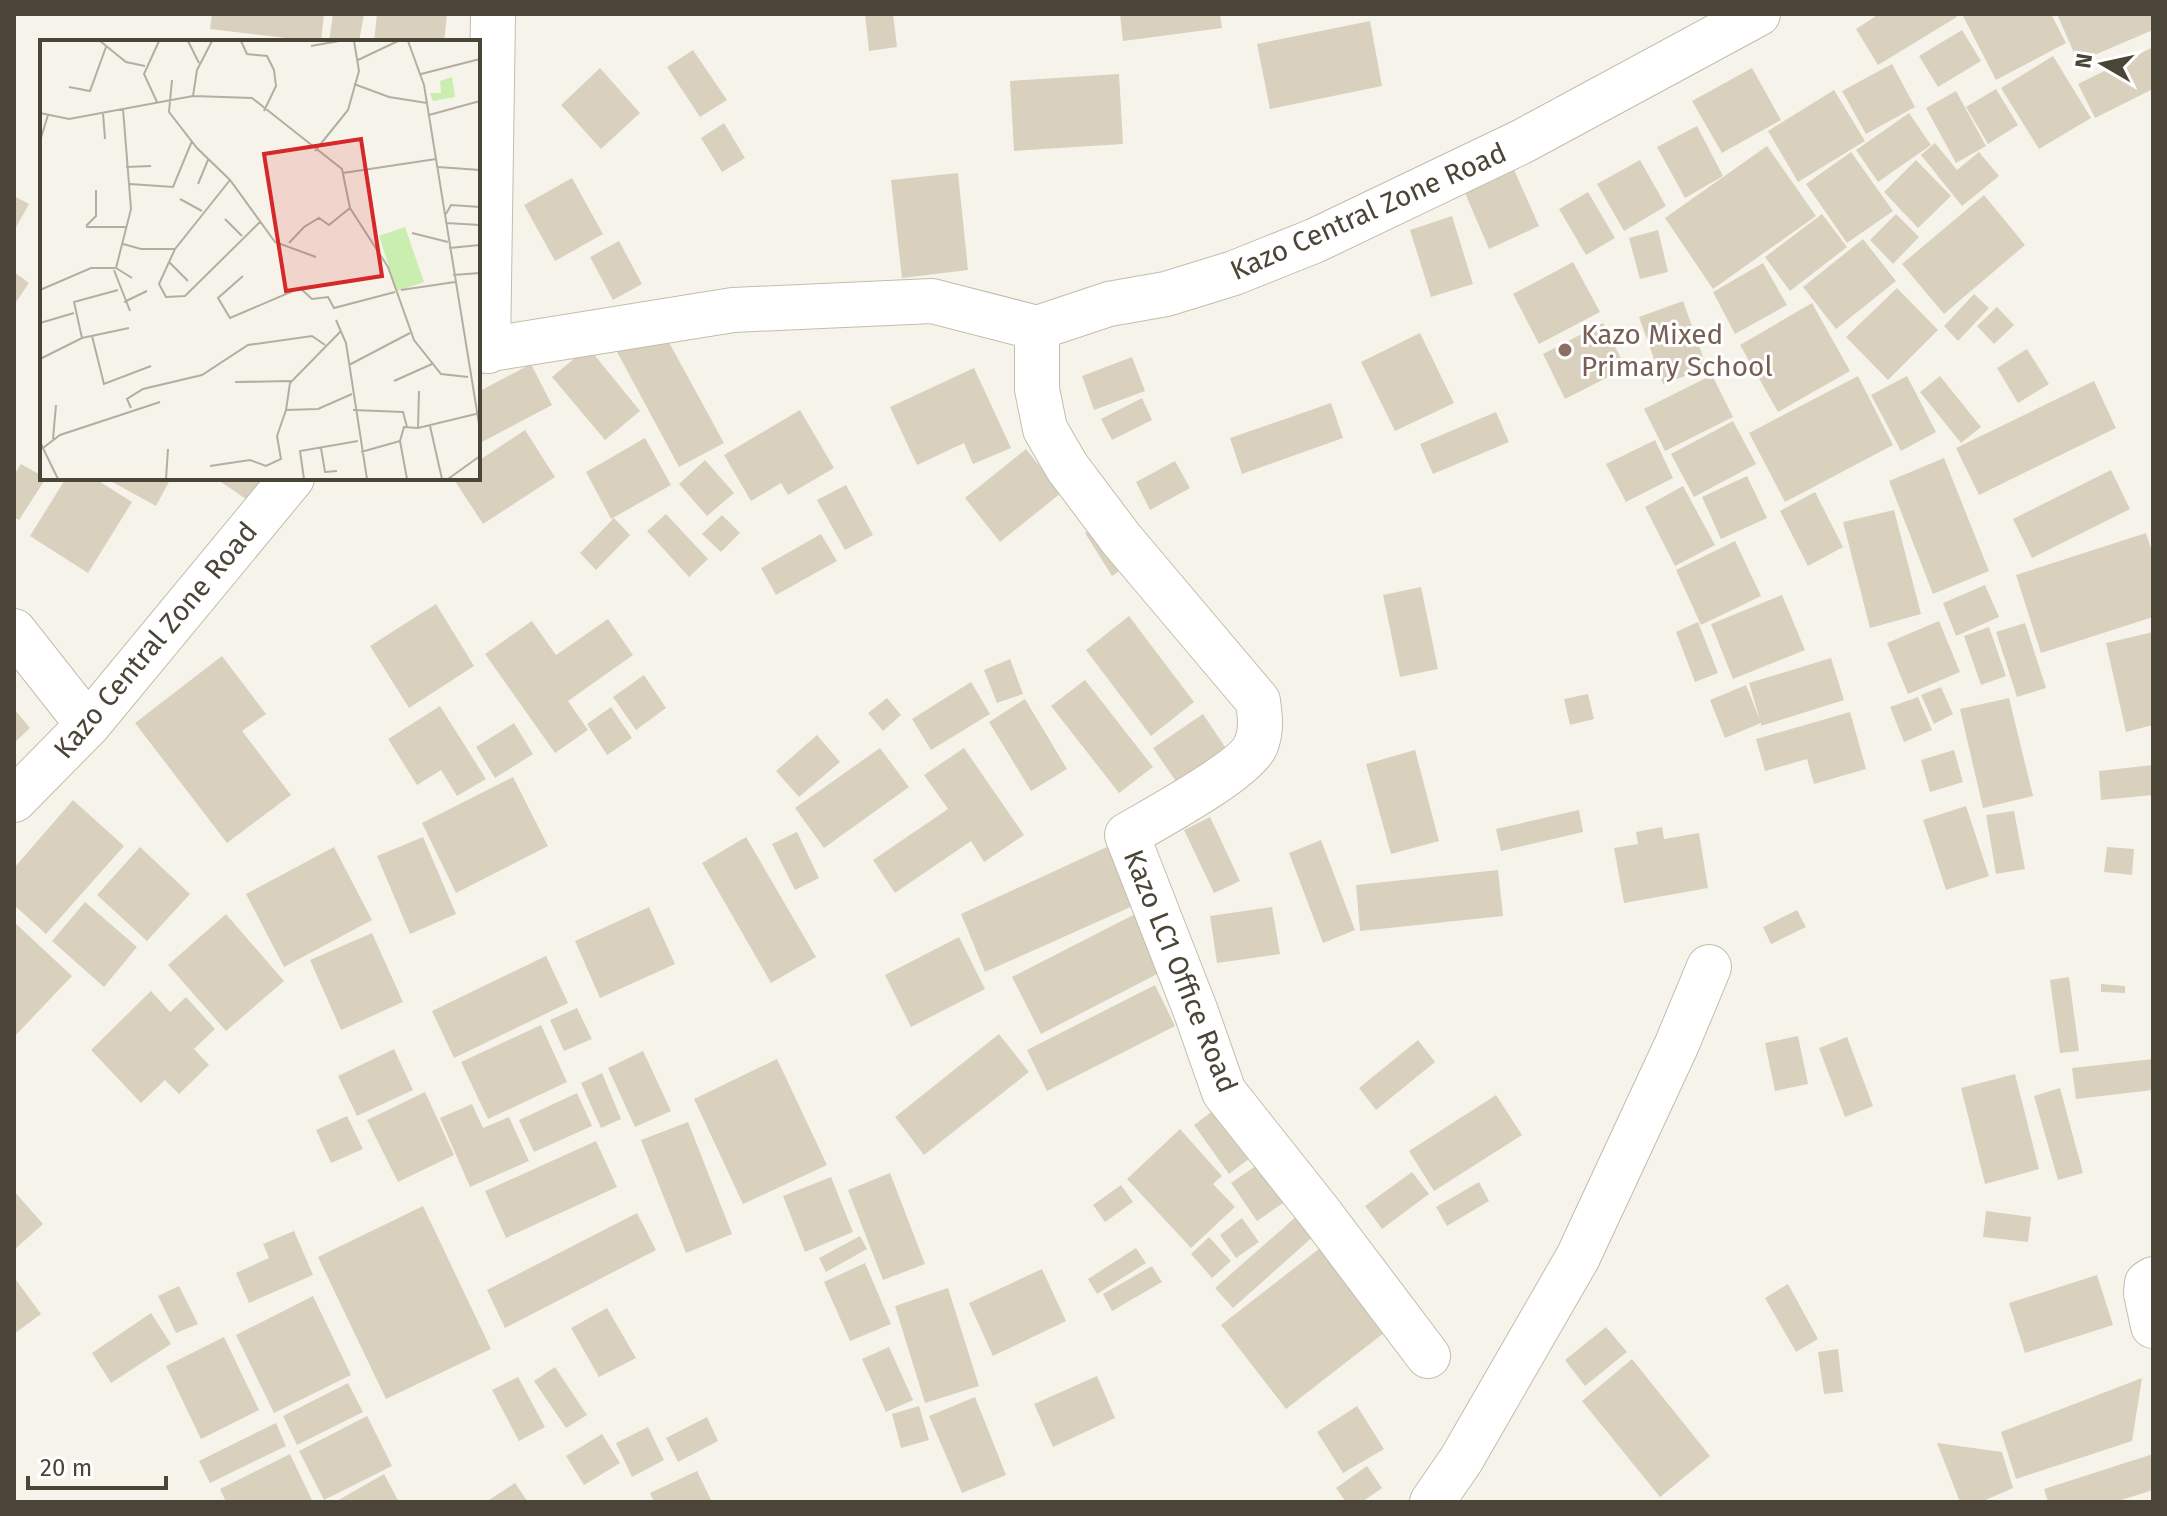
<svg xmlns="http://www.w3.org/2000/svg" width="2167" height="1516" font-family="'Fira Sans',sans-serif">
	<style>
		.building { fill: #d9d1be }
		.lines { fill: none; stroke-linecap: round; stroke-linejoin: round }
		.minor-casing { stroke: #c2bdab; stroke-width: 46 }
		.minor { stroke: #fff; stroke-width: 44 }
		.education-dot { fill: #8d6e63; stroke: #fff; stroke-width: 3 }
		.labels { text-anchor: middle; stroke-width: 6; stroke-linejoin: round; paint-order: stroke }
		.street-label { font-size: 28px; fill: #4b4537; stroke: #fff }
		.education-label { font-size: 28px; fill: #785e54; stroke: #fff; text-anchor: start }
		.inset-road { fill: none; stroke: #b2aea2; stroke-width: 2 }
		.view { fill: #d62828; fill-opacity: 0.15; stroke: #d62828; stroke-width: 4 }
		.inset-edge { fill: none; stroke: #4b4537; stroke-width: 4 }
	</style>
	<rect width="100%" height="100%" fill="#f6f4ea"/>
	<path class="building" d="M212,14h112l-3,28 -111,-13z
		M333,14h31l-5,28h-30z
		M377,14h70l-3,28h-70z
		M865,14h28l4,33 -28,4z
		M1120,14h100l2,14 -99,13z
		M1879,14h76l2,3 -79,48 -22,-36z
		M1962,14h89l15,29 -70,37z
		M2057,14h96v16l-75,32z
		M1370,21l12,65 -112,23 -13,-65z
		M1962,30l19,31 -43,26 -19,-31z
		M2153,47v42l-58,29 -17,-34z
		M693,50l34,50 -27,17 -33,-50z
		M2053,56l38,62 -52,31 -38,-61z
		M1892,64l23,43 -49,27 -24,-43z
		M600,68l40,45 -39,36 -40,-44z
		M1752,68l29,52 -59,33 -30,-52z
		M1119,74l4,70 -109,7 -4,-70z
		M1996,89l22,36 -30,19 -22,-37z
		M1834,90l31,51 -67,41 -30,-51z
		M1956,91l30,55 -30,17 -30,-55z
		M1909,113l22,32 -53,37 -22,-32z
		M724,123l21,35 -23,14 -21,-34z
		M1697,126l26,50 -38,22 -28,-51z
		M1935,143l22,27 22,-18 20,24 -37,30 -41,-51z
		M1767,146l49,70 -103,73 -48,-71z
		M1851,152l42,59 -46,32 -41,-59z
		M1640,160l26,46 -42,25 -27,-47z
		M1916,160l35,36 -33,32 -34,-36z
		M1511,163l28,63 -50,23 -27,-63z
		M958,173l10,97 -66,8 -11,-98z
		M572,178l31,56 -48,27 -31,-56z
		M1588,192l27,46 -29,17 -27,-46z
		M1984,195l41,50 -81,69 -42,-50z
		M14,196l15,8 -15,27z
		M1822,214l25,33 -57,44 -25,-34z
		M1896,214l23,23 -26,27 -23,-24z
		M1452,216l21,68 -42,13 -21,-67z
		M1658,230l10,42 -28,7 -11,-41z
		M1863,239l33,42 -60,48 -33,-42z
		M619,241l23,43 -29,16 -23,-43z
		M1573,262l27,50 -61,32 -26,-50z
		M1763,263l24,42 -52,29 -22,-42z
		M14,272l15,11 -15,22z
		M1897,288l41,42 -50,50 -42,-43z
		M1974,294l15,14 -31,33 -14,-15z
		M1683,301l24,67 -44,16 -24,-67z
		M1812,303l38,68 -72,41 -38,-67z
		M1997,307l17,18 -20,19 -17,-18z
		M1603,323l23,45 -61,31 -22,-45z
		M660,326l64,117 -45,24 -63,-117z
		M1420,333l34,70 -59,28 -34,-69z
		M588,347l52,64 -35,29 -53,-63z
		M2027,349l22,35 -31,19 -21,-35z
		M1132,357l13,34 -51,19 -12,-34z
		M531,364l21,41 -74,39v-52z
		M974,368l37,80 -38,16 -9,-21 -47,22 -27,-58z
		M1712,375l21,42 -68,34 -21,-42z
		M1858,376l35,69 -108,57 -36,-69z
		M1907,376l29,56 -35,19 -30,-56z
		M1940,376l41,51 -20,16 -41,-51z
		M2094,381l22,47 -137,67 -23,-47z
		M1142,398l10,22 -40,20 -11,-21z
		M1331,403l12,35 -101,36 -12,-36z
		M800,410l34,58 -46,27 -7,-12 -30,18 -27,-46z
		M1496,412l13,30 -76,32 -13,-30z
		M1733,421l23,43 -62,33 -23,-43z
		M525,430l30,47 -72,47 -30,-46h25v-17z
		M645,438l26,47 -60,34 -25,-47z
		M1655,440l18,38 -47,24 -20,-38z
		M1026,449l35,44 -61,49 -35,-44z
		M1944,458l45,113 -56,23 -44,-113z
		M705,460l29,33 -27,23 -28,-32z
		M1175,461l15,27 -40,22 -14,-28z
		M21,464l25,14 -27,42 -5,-3v-42z
		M2111,470l19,39 -98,49 -19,-39z
		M1747,476l20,42 -46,21 -19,-42z
		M66,478h28l38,24 -44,71 -58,-37z
		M105,478h66l-15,28z
		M215,478h62l-19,29z
		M846,485l27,50 -28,15 -28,-50z
		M1683,486l32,59 -40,21 -30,-59z
		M1815,492l28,55 -35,19 -28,-55z
		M1894,510l27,104 -51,14 -27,-106z
		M666,514l42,45 -19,18 -42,-46z
		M722,515l18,18 -19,19 -19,-18z
		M1112,515l27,43 -27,18 -27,-43z
		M614,518l16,17 -34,35 -16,-17z
		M2146,533l7,22v62l-112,36 -25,-78z
		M821,534l16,27 -61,34 -15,-27z
		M1735,541l26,55 -60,29 -25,-55z
		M1985,585l14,32 -43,19 -13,-33z
		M1421,587l17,82 -38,8 -17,-82z
		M1782,595l23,55 -72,29 -22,-55z
		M436,604l38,62 -65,42 -39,-62z
		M1129,616l65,86 -43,34 -65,-86z
		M608,619l25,36 -65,46 20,29 -33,23 -70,-99 47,-33 24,34z
		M1939,621l21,51 -52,22 -21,-51z
		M1698,622l20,51 -23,9 -19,-50z
		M2025,623l21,65 -29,9 -21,-65z
		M1989,627l17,49 -25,9 -17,-49z
		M2153,632v93l-27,7 -20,-89z
		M222,656l44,58 -24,17 49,64 -64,48 -92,-120z
		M1831,658l13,42 -83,26v-3l-36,15 -15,-38 36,-15 14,35 -11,-37z
		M1010,659l13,35 -26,9 -13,-33z
		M644,675l22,33 -30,22 -23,-33z
		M1085,680l68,87 -34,26 -68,-87z
		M971,682l19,32 -59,36 -19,-31z
		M1941,687l12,27 -19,10 -13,-29z
		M1588,694l6,25 -24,6 -6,-26z
		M1918,697l14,33 -28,12 -14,-35z
		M887,698l14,17 -18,16 -15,-18z
		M2009,698l24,98 -50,12 -23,-99z
		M1025,699l42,70 -36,22 -42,-69z
		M440,706l46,73 -29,17 -16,-26 -24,15 -29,-46z
		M611,707l21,31 -25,17 -20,-31z
		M14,709l16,19 -16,15z
		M1850,712l16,57 -52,15 -7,-25 -42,12 -9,-32z
		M1203,714l30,45 -49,34 -31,-45z
		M514,723l19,31 -38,24 -19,-31z
		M817,735l23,27 -41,35 -23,-26z
		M880,748l29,39 -85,61 -29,-40z
		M964,748l60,87 -40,27 -13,-21 -76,52 -22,-33 75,-51 -24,-34z
		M1415,750l24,91 -48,13 -25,-90z
		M1954,750l9,32 -33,10 -9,-32z
		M2153,765v30l-52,5 -2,-29z
		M513,777l35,69 -92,47 -34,-70z
		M73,800l51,46 -78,88 -32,-29v-37z
		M1966,806l23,70 -43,14 -23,-70z
		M1579,810l4,22 -82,19 -5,-22z
		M2014,811l11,58 -29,5 -10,-59z
		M1210,817l30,64 -26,12 -30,-63z
		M1662,827l2,12 35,-6 9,55 -84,15 -10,-55 24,-4 -2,-12z
		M797,832l22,46 -24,12 -23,-46z
		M423,837l33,77 -46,20 -33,-78z
		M746,837l70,120 -45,26 -69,-120z
		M1321,840l34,90 -32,13 -34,-90z
		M1109,846l26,59 -150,67 -24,-58z
		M140,847l50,47 -43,47 -50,-46z
		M334,847l38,73 -88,47 -38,-73z
		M2107,847l27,2 -2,26 -28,-3z
		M1498,870l5,46 -143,15 -4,-46z
		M85,902l52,45 -33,40 -52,-46z
		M649,907l26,57 -75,34 -25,-57z
		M1272,907l8,47 -63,9 -7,-47z
		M1797,910l9,17 -35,17 -8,-17z
		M1139,912l28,57 -126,65 -29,-57z
		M226,914l58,67 -58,50 -58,-66z
		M14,922l58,54 -58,61z
		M372,933l31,69 -62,28 -31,-70z
		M959,937l26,52 -74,38 -26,-52z
		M546,956l22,47 -114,55 -22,-47z
		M2069,977l10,74 -19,2 -10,-73z
		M2101,984l24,2v7l-24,-1z
		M1155,985l20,41 -128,65 -20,-41z
		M151,991l19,21 16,-15 29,32 -21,20 15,16 -30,29 -14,-14 -24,23 -50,-53z
		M577,1008l15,31 -28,12 -14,-31z
		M541,1025l26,57 -79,37 -27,-57z
		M999,1034l30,38 -105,83 -29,-38z
		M1798,1036l10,48 -33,7 -10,-48z
		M1847,1037l26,69 -28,11 -26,-69z
		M1418,1040l17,22 -59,48 -17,-22z
		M394,1049l19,41 -56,26 -19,-40z
		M643,1051l28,60 -36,16 -27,-59z
		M777,1059l50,106 -84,39 -49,-105z
		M2153,1059v31l-77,9 -4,-31z
		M602,1073l19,46 -20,9 -20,-45z
		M2015,1074l24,95 -54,15 -24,-96z
		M2060,1088l23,85 -25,7 -24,-84z
		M425,1092l29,63 -56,27 -31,-62z
		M577,1093l15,33 -58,26 -15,-32z
		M1496,1095l26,40 -88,56 -25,-40z
		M472,1104l11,24 26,-11 20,44 -59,26 -30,-69z
		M1218,1107l36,48 -25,19 -35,-49z
		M347,1116l16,33 -32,14 -15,-33z
		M688,1122l44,112 -46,19 -45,-113z
		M1180,1129l42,47 -9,8 22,23 -44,41 -64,-69z
		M596,1141l21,46 -111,51 -21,-47z
		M1260,1163l26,38 -29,20 -26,-38z
		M1412,1172l17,22 -47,35 -17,-23z
		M890,1173l35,91 -42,16 -35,-90z
		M831,1177l22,55 -48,20 -22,-56z
		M1479,1182l10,19 -42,25 -11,-19z
		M1121,1185l12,17 -28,20 -12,-17z
		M14,1191l29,33 -29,26z
		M423,1206l68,143 -105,50 -68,-142z
		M1986,1211l45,6 -3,25 -45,-5z
		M637,1213l19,37 -151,78 -18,-38z
		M1298,1215l18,19 -83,74 -18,-20z
		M1242,1218l17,24 -23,16 -16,-23z
		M294,1231l19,44 -64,28 -13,-30 33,-15 -6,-14z
		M860,1236l7,13 -41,23 -7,-14z
		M1209,1237l22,24 -19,17 -21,-24z
		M1324,1245l65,84 -103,80 -65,-84z
		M1136,1248l10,15 -49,31 -9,-15z
		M865,1263l26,61 -41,17 -26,-59z
		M1152,1266l10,16 -50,29 -9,-17z
		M1042,1269l24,52 -73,35 -24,-53z
		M2097,1275l16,50 -88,28 -16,-50z
		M14,1277l27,37 -27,20z
		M1788,1284l30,55 -22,13 -31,-54z
		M179,1286l19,38 -22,9 -18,-37z
		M948,1288l31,98 -54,17 -30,-97z
		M313,1296l38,79 -77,38 -38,-78z
		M607,1308l29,50 -37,19 -28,-49z
		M151,1313l20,31 -60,39 -19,-30z
		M1606,1327l21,25 -42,34 -20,-26z
		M224,1337l35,73 -58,29 -35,-73z
		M889,1347l24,53 -27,12 -24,-53z
		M1838,1349l5,43 -19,2 -6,-42z
		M1632,1359l78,97 -50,41 -78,-96z
		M555,1367l32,48 -21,13 -32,-47z
		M1097,1376l18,42 -62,29 -19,-43z
		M518,1377l27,50 -26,14 -27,-51z
		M2142,1378l-10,63 -116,38 -15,-47z
		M348,1383l15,29 -66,33 -14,-29z
		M975,1397l31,78 -44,18 -33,-77z
		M919,1406l10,34 -28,8 -9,-34z
		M1357,1406l27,43 -41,24 -26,-41z
		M367,1416l25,50 -68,34 -25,-49z
		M707,1417l11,24 -40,21 -12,-24z
		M276,1423l10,23 -76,37 -11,-22z
		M648,1427l16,33 -32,17 -16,-34z
		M602,1434l18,29 -36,22 -18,-29z
		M1937,1443l65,9 11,36 -32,14h-21z
		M290,1454l23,48h-87l-6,-13z
		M2153,1454v36l-38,12h-67l-4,-13z
		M1367,1466l15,22 -20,14h-16l-10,-14z
		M697,1471l15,31h-58l-4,-9z
		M384,1474l15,28h-64z
		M515,1483l13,19h-42z"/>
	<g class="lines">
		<g class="minor-casing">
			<path id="minor" d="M1037,328v61l8,40 22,38 55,73 136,161c2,15 4,29 -2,44 -10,25 -102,74 -129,90l69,177 28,80 96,121 108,143
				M478,351l255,-41 199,-9 105,27 72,-24 57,-10 68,-21 80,-32 209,-100 235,-127
				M488,351l5,-337
				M14,631l74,94
				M14,800l74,-75 204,-247
				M2153,1279l-6,4 -1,10 7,33
				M1432,1502l29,-42 117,-203 99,-213 32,-77"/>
		</g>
		<use href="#minor" class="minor"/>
	</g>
	<circle class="education-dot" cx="1565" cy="350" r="8"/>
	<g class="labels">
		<g class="street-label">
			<text transform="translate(1368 211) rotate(-24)" y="10">Kazo Central Zone Road</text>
			<text transform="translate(155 640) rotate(-50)" y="10">Kazo Central Zone Road</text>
			<text transform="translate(1181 971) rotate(68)" y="10">Kazo LC1 Office Road</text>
		</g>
		<g class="education-label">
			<text x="1581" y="344">Kazo Mixed<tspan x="1581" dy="32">Primary School</tspan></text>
		</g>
	</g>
	<g transform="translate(40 40)">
		<rect width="440" height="440" fill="#f6f4ea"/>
		<path d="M412,37l3,20 -22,4 -3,-8h11l-1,-12zM365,187l19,55 -27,9 -18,-55z" fill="#caedb0"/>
		<path class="inset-road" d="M60,1l26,21 19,4M148,1l11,22M201,1l6,13 20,2 7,14 2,16 -12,25M368,1l16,44 56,345M271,6l28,-5M318,20l40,-19M381,34l59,-15M132,40l-3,32 28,36 33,32 45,62 41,15M314,44l35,13 38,6M29,47l21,4 16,-44M153,56l4,-26 15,-29M117,62l-13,-28 15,-33M0,73l29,6 124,-23 59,2 90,71 8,39 38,59 26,73 27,34 27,3M63,73l2,26M389,75l51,-14M0,101l8,-26M275,111l33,-41 11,-39 -5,-30M86,127l25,-1M398,127l42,3M303,133l93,-14M90,144l43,3 19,-46M158,144l10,-24M140,159l22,12M406,174l5,-9 29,2M185,179l17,17M406,183l34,2M46,186l10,-10v-26M46,187h41M372,193l36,9M249,203l15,-16 15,-9 10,7 21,-17M83,204l18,5h34l55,-69M409,208l31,-3M135,209l-16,35 7,13 19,-1 75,-74M129,222l19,19M76,228l15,-59 -8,-100M74,230l16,41M413,235l27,-2M203,236l-25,22 12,20 70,-30 12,11 16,-2 6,11 61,-16M0,250l51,-22h25l16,10M361,250l54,-8M84,262l23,-11M296,280l10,23 21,136M0,283l34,-10M301,291l-51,52 -4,27 32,-1 34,-15M52,296l12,48 47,-18M42,298l-8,-36 44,-12M0,319l42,-21 47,-10M309,325l61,-32M354,341l38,-17M195,342l56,-1M91,368l-4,-9 16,-10 59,-14 46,-30 64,-9 13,9M313,370l50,2 4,15M390,386l12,53M378,388l1,-37M13,399l3,-34M0,402l18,37M3,408l17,-13 100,-33M281,408l4,24 12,-1M321,412l39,-11M170,426l40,-6 16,6 15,-7 -4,-23 9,-26M126,439l2,-30M264,439l-4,-28 58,-10M367,439l-7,-38 4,-14 14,1 62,-15M408,439l32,-23"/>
		<path class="view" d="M321,99l21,137 -96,15 -22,-137z"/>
		<rect width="440" height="440" class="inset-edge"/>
	</g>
	<rect width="2167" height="1516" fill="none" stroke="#4b4537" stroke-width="32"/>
	<g transform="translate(2103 64) rotate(279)" stroke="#ffffff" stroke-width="6" paint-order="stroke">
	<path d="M0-6L14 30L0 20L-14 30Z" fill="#4b4537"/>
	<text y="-12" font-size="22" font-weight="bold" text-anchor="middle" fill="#4b4537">N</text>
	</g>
	<path d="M28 1476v12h138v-12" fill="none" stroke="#4b4537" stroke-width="4"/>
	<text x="40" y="1476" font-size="24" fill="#4b4537" stroke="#ffffff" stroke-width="6" paint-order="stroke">20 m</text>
</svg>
